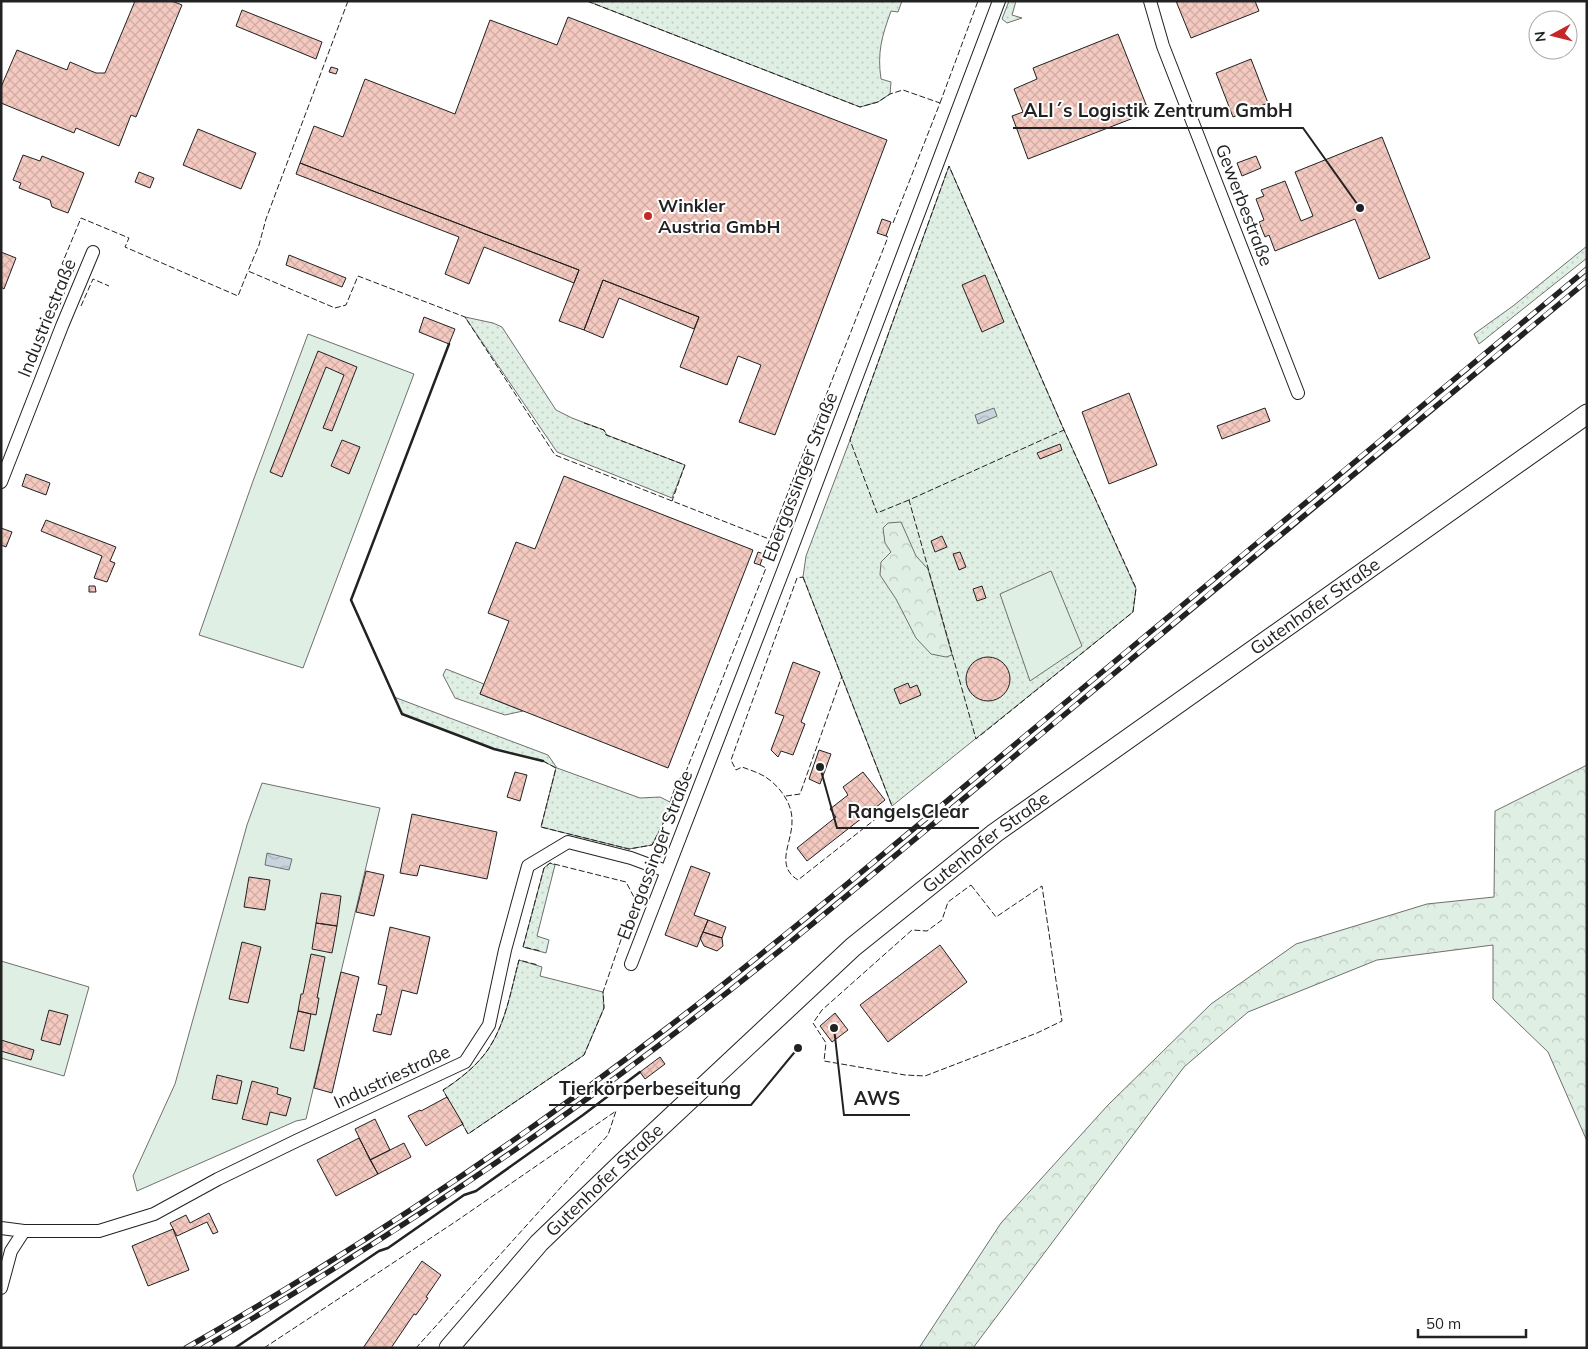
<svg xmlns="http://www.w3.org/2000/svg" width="1588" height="1349" font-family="Mulish,sans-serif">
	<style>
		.grass { fill: url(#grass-dots); stroke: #6f6f6f }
		.forest { fill: url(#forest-crowns); stroke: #6f6f6f }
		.green { fill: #e0efe3; stroke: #6f6f6f }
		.water { fill: url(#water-waves); stroke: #6f6f6f }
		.building { fill: url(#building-cross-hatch); stroke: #222 }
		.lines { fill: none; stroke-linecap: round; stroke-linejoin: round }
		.street-casing { stroke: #222; stroke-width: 14 }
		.secondary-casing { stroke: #222; stroke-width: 21 }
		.street { stroke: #fff; stroke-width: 12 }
		.secondary { stroke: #fff; stroke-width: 19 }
		.rail-casing { stroke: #222; stroke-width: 5.5 }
		.rail { stroke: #fff; stroke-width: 4; stroke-dasharray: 11; stroke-linecap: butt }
		.fence { stroke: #222; stroke-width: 1; stroke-dasharray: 6 2.5; stroke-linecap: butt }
		.wall { stroke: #222; stroke-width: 2.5 }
		.poi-dot { fill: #c62828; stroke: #fff; stroke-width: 2 }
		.labels { text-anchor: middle; stroke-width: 4; stroke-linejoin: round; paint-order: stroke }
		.street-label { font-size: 18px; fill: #222; stroke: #fff }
		.poi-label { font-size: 18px; font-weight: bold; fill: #222; stroke: #fff; text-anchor: start }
		.leader { fill: none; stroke: #222; stroke-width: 2 }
		.callout-dot { fill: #222; stroke: #fff; stroke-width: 2 }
		.callout-label { font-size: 19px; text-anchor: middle; font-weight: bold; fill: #222; stroke: #fff; stroke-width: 4; stroke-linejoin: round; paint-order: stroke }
	</style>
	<defs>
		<pattern id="grass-dots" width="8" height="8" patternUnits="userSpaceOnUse" patternTransform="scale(1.25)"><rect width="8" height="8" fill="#e0efe3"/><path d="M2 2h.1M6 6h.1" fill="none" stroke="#c0cdc2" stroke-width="1.8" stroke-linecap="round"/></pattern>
		<pattern id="forest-crowns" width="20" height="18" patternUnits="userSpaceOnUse" patternTransform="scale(1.25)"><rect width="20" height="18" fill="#e0efe3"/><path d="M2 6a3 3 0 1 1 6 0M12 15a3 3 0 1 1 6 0" fill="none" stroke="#c0cdc2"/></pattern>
		<pattern id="water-waves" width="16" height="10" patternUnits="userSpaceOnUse" patternTransform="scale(1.25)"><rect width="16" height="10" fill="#c7d3dd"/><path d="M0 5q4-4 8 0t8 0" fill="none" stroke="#abb5bd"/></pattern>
		<pattern id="building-cross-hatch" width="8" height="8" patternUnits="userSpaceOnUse" patternTransform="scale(1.25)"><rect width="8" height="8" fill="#f3c9c0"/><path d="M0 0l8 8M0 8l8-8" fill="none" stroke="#d0aca5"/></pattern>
	</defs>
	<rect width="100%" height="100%" fill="#fff"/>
	<path class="grass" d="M587,1h315l-4,11 -7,-1c-9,25 -14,41 -10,68l10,3 -1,12 -12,8 -18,5z
		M1009,1h7l-4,14 10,3 -15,5 -5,-4z
		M949,166l115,264 72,159 -3,23 -241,194 -89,-229 3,-21 44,-116z
		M1587,246v12l-108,86 -5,-10 39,-28z
		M465,317l28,6 9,4 54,83 16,8 32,12 3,5 78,30 -13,33 -115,-46z
		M446,669l38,15 -4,10 43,17 -18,4 -50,-17 -12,-23z
		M394,697l154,58 9,13 83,30 20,-1 10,5 2,4 -20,39 -23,4 -88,-22 15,-59 -13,-7 -49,-12 -92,-35z
		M550,863l5,2 -18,71 12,4 -3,13 -23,-6 21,-79z
		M519,960l23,7 -2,9 63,16 1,16 -20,47 -116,79 -25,-44c16,-10 36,-26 46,-42 17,-26 22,-58 30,-88z"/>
	<path class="forest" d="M901,522l15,34 12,13 24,86 -6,2 -15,-3 -15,-16 -20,-39 -16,-24 1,-13 10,-10 -6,-9 -2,-15 5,-5z
		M1587,765v376l-39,-89 -55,-53v-54l-116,15 -129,52 -64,55 -211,281h-54l82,-125 107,-118 103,-101 85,-60 131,-40 67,-7 1,-86z"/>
	<path class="green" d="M308,334l106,40 -111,294 -104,-33 54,-154z
		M1051,571l31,75 -52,35 -30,-87z
		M262,783l118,25 -74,311 -10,2 -159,70 -4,-15 42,-92 72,-259z
		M1,961l88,26 -25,89 -63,-18z"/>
	<path class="water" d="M994,408l3,8 -19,8 -3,-9z
		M267,853l25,6 -3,11 -24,-5z"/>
	<path class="building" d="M135,1h37l10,4 -46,112 -5,-2 -12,31 -43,-18 -2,5 -73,-30v-16l16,-37 50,20 3,-8 26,11h9z
		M1176,1h79l4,10 -68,27z
		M242,10l80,32 -6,17 -80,-33z
		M568,17l319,123 -112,295 -36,-13 22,-57 -23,-9 -11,29 -47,-18 19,-50 -96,-37 -19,50 -25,-9 20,-51 -279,-107 14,-37 29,11 22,-58 90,35 35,-94 67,25z
		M1118,34l31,78 -121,47 -16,-43 11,-4 -9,-23 23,-10 -4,-11z
		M1251,59l17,44 -35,14 -17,-44z
		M331,67l7,2 -2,5 -7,-2z
		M198,129l58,24 -15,36 -58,-24z
		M1382,137l48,121 -51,21 -24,-60 -80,32 -6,-16 -4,2 -6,-15 5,-2 -8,-21 8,-3 -3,-6 24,-9 16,40 12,-5 -18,-44z
		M23,155l17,6 2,-5 42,17 -16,40 -16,-6 -2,-7 -31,-12 2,-5 -8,-3z
		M1256,156l5,12 -19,8 -5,-13z
		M300,163l279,107 -5,13 -90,-36 -15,37 -24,-10 14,-37 -163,-63z
		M139,172l15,6 -4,10 -15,-6z
		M882,219l9,3 -5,14 -9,-3z
		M1,252l15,6 -12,31 -3,-2z
		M289,255l57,23 -4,9 -56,-22z
		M985,275l19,47 -22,10 -20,-47z
		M603,280l96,37 -5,12 -75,-31 -16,40 -19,-8z
		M424,317l31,12 -6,15 -30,-12z
		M318,351l39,16 -25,64 -9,-3 21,-53 -18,-8 -44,110 -12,-5z
		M1129,393l28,72 -48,19 -27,-72z
		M1265,408l5,13 -48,18 -5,-13z
		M342,440l18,7 -11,27 -18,-8z
		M1060,444l2,6 -22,9 -3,-6z
		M26,474l24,9 -4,12 -24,-9z
		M564,476l189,74 -85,218 -188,-74 29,-73 -21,-8 28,-71 19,7z
		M46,520l70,27 -6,14 5,2 -8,19 -13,-4 8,-22 -61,-25z
		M1,528l11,4 -6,15 -5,-2z
		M942,536l5,11 -12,5 -4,-11z
		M758,552l6,2 -4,11 -6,-2z
		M960,552l6,15 -7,3 -6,-16z
		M89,586h6l1,6h-7z
		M982,586l4,12 -9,3 -4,-12z
		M966 679a22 22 0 1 1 44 0a22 22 0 1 1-44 0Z
		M793,662l27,10 -19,50 4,2 -12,31 -12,-4 -3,6 -7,-7 13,-34 -9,-3z
		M908,683l2,5 7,-3 4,10 -21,9 -6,-15z
		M819,750l12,4 -11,30 -11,-5z
		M515,772l12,3 -7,26 -13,-4z
		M863,772l22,28 -78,61 -10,-13 39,-31 -6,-8 18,-14 -5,-8z
		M412,814l85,18 -10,47 -67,-14 -3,11 -17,-3z
		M691,866l19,7 -16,42 14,5 -11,27 -32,-12z
		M366,871l18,4 -10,41 -18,-4z
		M249,877l21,3 -5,30 -21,-3z
		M321,893l20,3 -4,30 -21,-3z
		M708,920l18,7 -4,11 -19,-6z
		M316,923l21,3 -5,27 -20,-4z
		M390,927l40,10 -13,57 -15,-4 -11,45 -18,-4 4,-17 4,1 6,-29 -9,-2z
		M703,932l19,6 1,8 -6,5 -13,-5 -4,-8z
		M242,942l19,5 -13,56 -19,-4z
		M940,945l27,37 -79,60 -28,-37z
		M311,954l14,3 -8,41h2l-3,17 -18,-4 3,-17h2z
		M341,972l18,5 -27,116 -18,-5z
		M49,1010l19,5 -8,30 -19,-5z
		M298,1011l13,3 -7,37 -14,-3z
		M835,1013l13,17 -16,12 -12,-16z
		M1,1040l33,10 -3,10 -30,-9z
		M660,1057l5,7 -20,15 -5,-7z
		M217,1075l25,6 -5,23 -25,-5z
		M252,1081l26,7 -1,6 14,4 -5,18 -16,-4 -3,13 -25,-6z
		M447,1097l16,27 -37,22 -18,-30 12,-6 1,1z
		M375,1119l15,31 -20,10 -15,-31z
		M359,1138l19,36 -42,22 -19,-36z
		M404,1143l7,14 -33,17 -8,-14z
		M209,1213l9,19 -5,2 -6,-12 -30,14 -7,-13 16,-8 4,8z
		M173,1229l16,41 -41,16 -16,-40z
		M422,1261l19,14 -15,22 2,1 -12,17 -2,-1 -23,34h-28z"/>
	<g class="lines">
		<g class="street-casing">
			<path id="street" d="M1150,1l13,45 135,347
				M1,482l61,-156 31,-74
				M631,964l159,-411 209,-552
				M1,1228l23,3h75l55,-17 64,-35 78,-38 169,-79 24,-37 16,-75 23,-84 40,-24 63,16 35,13
				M1,1288l10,-37 13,-20"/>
		</g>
		<g class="secondary-casing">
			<g id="secondary">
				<path id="s1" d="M449,1348l90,-105 83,-80 231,-216 142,-114 592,-419"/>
			</g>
		</g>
		<use href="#street" class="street"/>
		<use href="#secondary" class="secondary"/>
		<g class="rail-casing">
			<path id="rail" d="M186,1348c167,-96 328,-203 481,-320 120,-92 235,-190 352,-287 189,-157 378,-315 568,-472
				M203,1348c144,-85 285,-175 419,-275 146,-108 284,-227 424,-343 180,-150 360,-300 541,-449"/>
		</g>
		<use href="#rail" class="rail"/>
		<path class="fence" d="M348,1l-82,218 -7,26 -11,26 87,37 11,-3 12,-29 107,41 90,138 214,84
			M587,1l273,106 18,-5 12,-8 13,-4 37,13 -47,120 -2,-1
			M940,103l38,-102
			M81,306l12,-27 16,7
			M38,337l9,-24 7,-8 5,2 15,-38 -12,-5 19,-46 48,20 -4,9 113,49 10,-25
			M584,423l20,7 2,5 79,30 -13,36
			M909,500l-32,13 -27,-73 99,-274 115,264 72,158 -3,24 -157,127 -67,-239 155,-70
			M764,554l124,-317 -2,-1
			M803,577l89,229 -94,74c-24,-15 -5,-38 -6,-60 0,-17 -12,-33 -25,-42 -7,-5 -17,-8 -25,-11l-6,3 -5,-10 66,-182z
			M543,761l13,7 -15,59 88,22 23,-4 20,-39 -2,-4c4,-10 6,-23 15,-28l81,-206 -6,-3
			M786,796l14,-2 42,-118
			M971,885l25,32 46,-31 20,135 -25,12 -112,43 -20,-1 -81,-14 2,-18 -13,-20 9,-13 90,-80 15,1 15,-11 6,-18z
			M448,1099l-5,-9c17,-11 35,-25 46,-42 17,-26 22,-58 30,-88l19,5
			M461,1121l7,13 116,-79 20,-47 -1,-16 32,-93 -9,-17 -76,-19 -6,5 -21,79 18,4
			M264,1348l191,-126 161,-111 -8,24 -192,213"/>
		<path class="wall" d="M449,344l-98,256 51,114 92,35 49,12
			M235,1348l144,-97 9,-3 76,-53 12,-4 107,-76 57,-43"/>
	</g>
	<circle class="poi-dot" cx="648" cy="216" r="5"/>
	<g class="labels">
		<g class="street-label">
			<text transform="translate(1244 205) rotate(69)" y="6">Gewerbestraße</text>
			<text transform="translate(47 318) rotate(-68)" y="6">Industriestraße</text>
			<text transform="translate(800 477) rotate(-69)" y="6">Ebergassinger Straße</text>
			<text dy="6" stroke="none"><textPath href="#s1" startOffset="1144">Gutenhofer Straße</textPath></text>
			<text dy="6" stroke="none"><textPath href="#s1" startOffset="739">Gutenhofer Straße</textPath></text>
			<text transform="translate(655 855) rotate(-69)" y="6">Ebergassinger Straße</text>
			<text transform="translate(392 1077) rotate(-25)" y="6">Industriestraße</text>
			<text dy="6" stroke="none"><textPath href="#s1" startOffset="229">Gutenhofer Straße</textPath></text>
		</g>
		<g class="poi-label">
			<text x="658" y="212">Winkler<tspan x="658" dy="21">Austria GmbH</tspan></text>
		</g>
	</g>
	<path class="leader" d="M1360 208L1303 128H1013M820 767L837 828H979M798 1048L751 1105H549M834 1028L844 1115H910"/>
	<g class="callout-dot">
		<circle cx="1360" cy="208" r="5"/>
		<circle cx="820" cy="767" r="5"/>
		<circle cx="798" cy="1048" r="5"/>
		<circle cx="834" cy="1028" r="5"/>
	</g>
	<g class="callout-label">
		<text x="1158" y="117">ALI´s Logistik Zentrum GmbH</text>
		<text x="908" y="818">RangeIsClear</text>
		<text x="650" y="1095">Tierkörperbeseitung</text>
		<text x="877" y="1105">AWS</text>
	</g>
	<rect width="1588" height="1349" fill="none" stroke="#222222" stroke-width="5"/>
	<g transform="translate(1553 35) rotate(263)"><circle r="24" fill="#ffffff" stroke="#a7a7a7"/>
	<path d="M0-4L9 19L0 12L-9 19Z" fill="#c62828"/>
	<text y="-8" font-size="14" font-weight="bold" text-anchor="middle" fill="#222222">N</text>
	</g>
	<path d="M1418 1329v8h108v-8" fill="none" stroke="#222222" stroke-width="2.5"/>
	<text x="1426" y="1329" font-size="15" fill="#222222" stroke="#ffffff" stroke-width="4" paint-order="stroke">50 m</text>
</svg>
